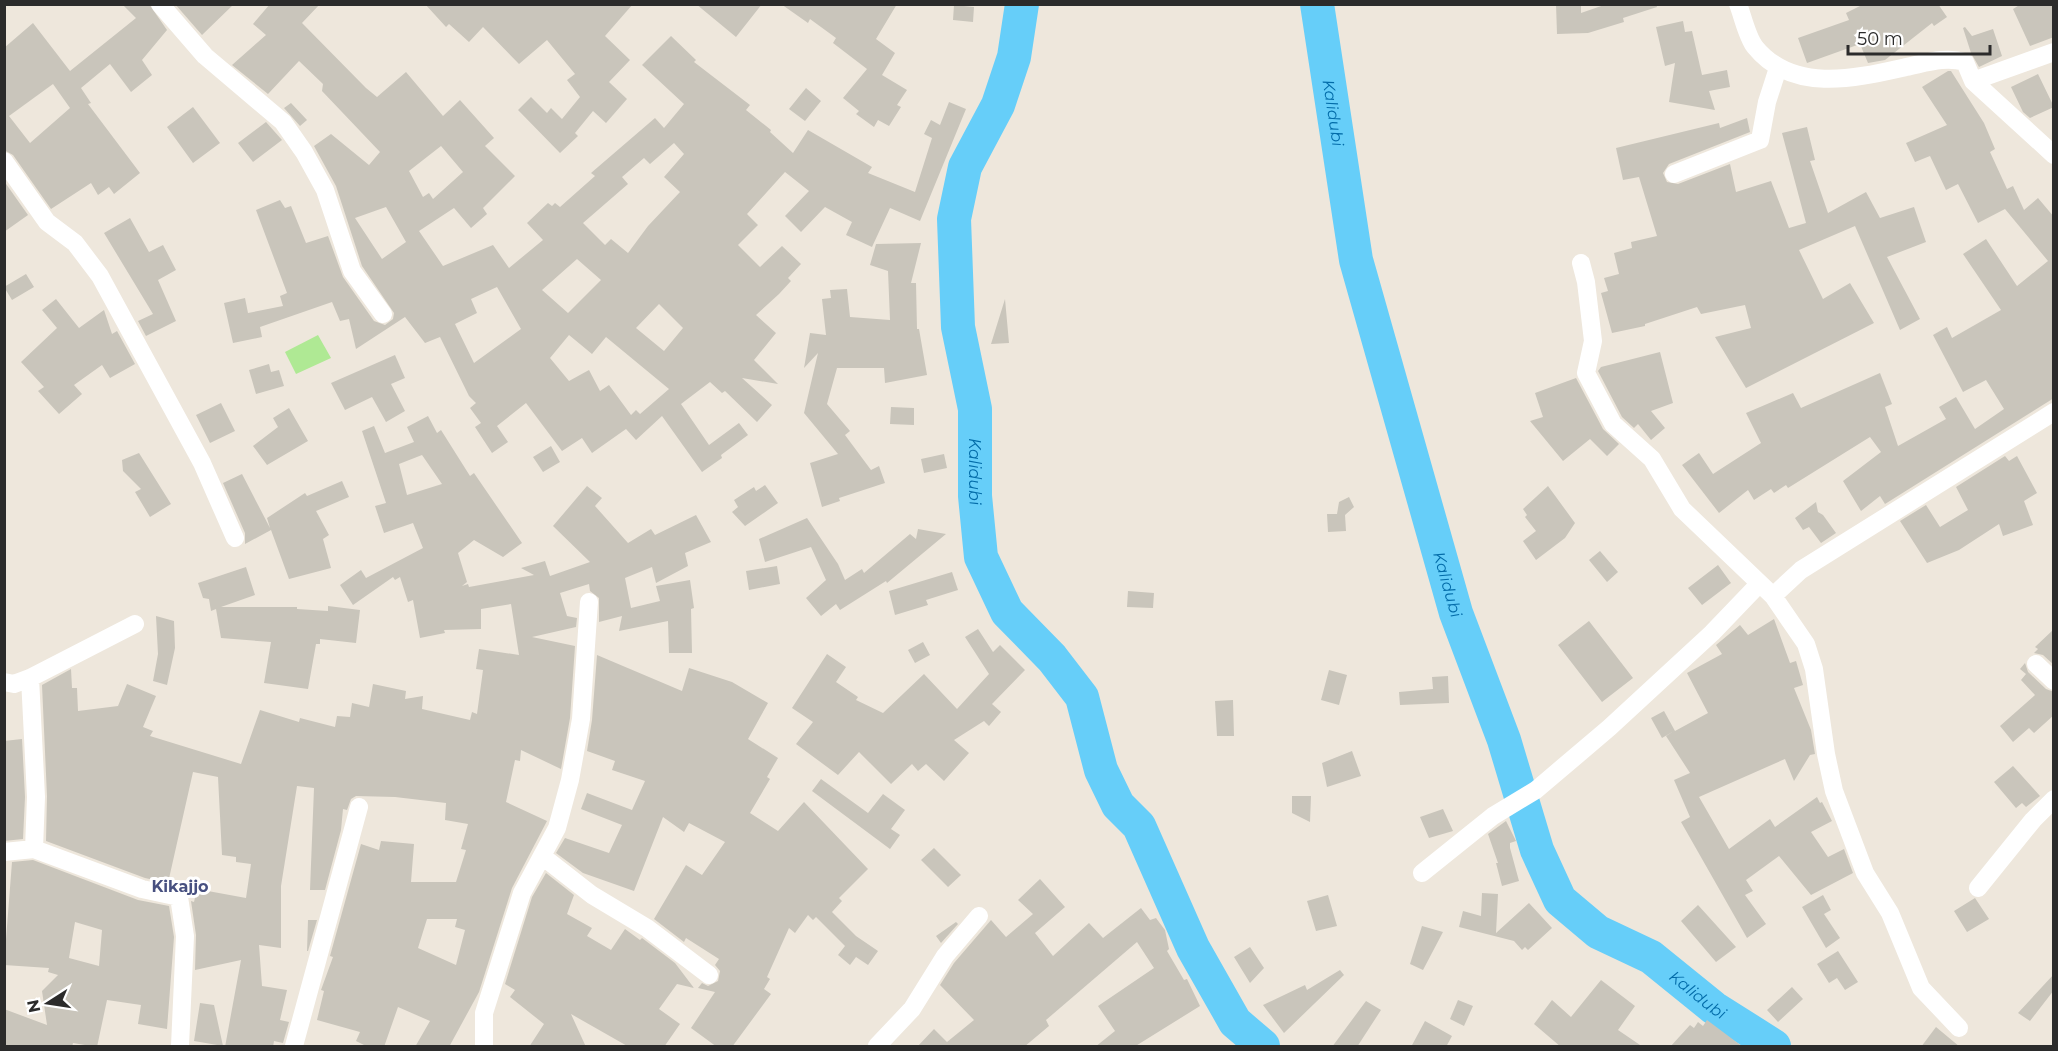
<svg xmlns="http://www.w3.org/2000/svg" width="2058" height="1051" font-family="Montserrat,sans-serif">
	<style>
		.green { fill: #afe994 }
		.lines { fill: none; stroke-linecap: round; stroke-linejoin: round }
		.river { stroke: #66cef9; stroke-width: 34 }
		.building { fill: #c9c5bb; fill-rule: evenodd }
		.minor { stroke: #fff; stroke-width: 18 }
		.labels { text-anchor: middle; stroke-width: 6; stroke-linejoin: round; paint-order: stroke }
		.water-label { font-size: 16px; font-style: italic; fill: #026ba8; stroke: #fff }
		.neighbourhood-label { font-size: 16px; font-weight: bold; fill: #475080; stroke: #fff }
	</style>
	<rect width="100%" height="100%" fill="#eee7dc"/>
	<path class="green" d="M318,335l13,23 -35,16 -11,-22z"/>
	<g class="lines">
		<g class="river">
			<path id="s1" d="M1022,4l-8,53 -16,48 -33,62 -11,52 4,108 17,82v87l6,61 26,55 45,46 30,39 19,73 17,35 21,21 54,122 42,74 28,24"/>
			<path id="s2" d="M1317,4l39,256 100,353 48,127 33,110 23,50 38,32 53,25 63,51 60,38"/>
		</g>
	</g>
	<path class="building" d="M122,4h27l18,26 -25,30 10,15 -21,17 -21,-28 -29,24 10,15 -3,1 52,69 -26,21 -5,-7 -11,8 -7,-12 -40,26 -38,-54 -9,-5v-102l29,-25 37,48 66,-53zM53,84l17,24 -40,35 -21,-27z
		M175,4h59l-32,31z
		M270,4h50l-18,19 64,65 11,9 29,-25 37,44 17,-16 34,38 -9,8 30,30 -32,32 4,6 -16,14 -17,-20 -35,23 24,35 50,-21 16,23 34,-28 -16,-17 21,-20 4,3 3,-3 5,4 35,-31 -4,-3 64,-55 9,10 20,-24 -42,-39 29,-29 25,24 -2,2 56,43 -4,5 25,20 -1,2 23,21 15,-23 64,37 -4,6 47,19 17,-54 -8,-4 7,-14 9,5 9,-23 17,7 -46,112 -30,-13 -18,39 -26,-12 6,-13 -27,-15 -24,25 -16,-16 24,-25 -24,-19 -38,42 11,11 -20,20 22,22 22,-21 19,18 -13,14 3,3 -12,13 -23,21 20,18 -22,27 24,24 -36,-6 30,27 -15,17 -32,-31 -3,2 -12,-11 -29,22 28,41 30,-22 9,12 -27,20 1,3 -20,14 -40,-56 -26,24 -10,-11 -34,24 -10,-15 -20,13 -36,-48 -29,23 11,16 -16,11 -17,-26 6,-4 -11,-15 6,-5 -7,-7 -29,-59 -15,6 -20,-26 -49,32 -7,-30 -9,2 -8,-19 -72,25 2,10 -29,6 -9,-40 21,-5 3,15 35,-7 -3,-10 7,-3 -31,-83 24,-10 5,8 6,-2 15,37 22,-7 15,41 31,44 11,4 8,-6 1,-6 -32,-47 -26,-80 -22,-40 17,-12 38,31 11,-13 -58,-61 1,-7 -24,-23 -31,33 -36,-29 34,-30 -13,-11zM674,143l10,11 -20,23 16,15 -32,34 -20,27 -17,-14 -6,6 -22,-22 45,-39 -6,-7 22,-19 6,6zM441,146l22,26 -30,27 -4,-6 -6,4 -14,-26zM386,207l20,35 -24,17 -27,-41zM577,259l24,21 -33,33 -26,-23zM497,287l24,42 -47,34 -19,-39 22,-11 -6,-14zM659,304l24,24 -19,23 -28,-23zM569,335l23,19 14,-17 63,52 -29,25 -4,-4 -5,5 -22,-30 -9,6 -11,-21 -20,11 -19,-23z
		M425,4h208l-28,32 25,24 -21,22 18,17 -21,24 -13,-12 -18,22 3,3 -18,17 -42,-43 13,-13 16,16 4,-5 11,11 18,-22 -13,-17 8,-6 -28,-34 -28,24 -36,-37 -14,15 -20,-18 -3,3z
		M696,4h66l-26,33z
		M781,4h116l-21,35 19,14 -13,22 25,15 -10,15 4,2 -12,19 -11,-6 -4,7 -18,-13 3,-3 -16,-13 24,-29 -34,-26 3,-5 -26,-19 -2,4z
		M1556,4h25v9l26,-9h49l1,3 -34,11 1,4 -36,11 -31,1z
		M1864,4h74l9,13 -13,9 -2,-3 -47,37 -17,3 -8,-19 -53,19 -9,-25 51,-18 -3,-7z
		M2021,4h33v33l-24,9 -17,-37z
		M954,5l20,2 -1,15 -20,-2z
		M1683,21l2,11 7,-1 10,44 25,-5 3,17 -21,4 6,19 -46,-8 6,-39 -10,3 -9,-39z
		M1965,27l7,9 21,-7 9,27 -23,11 -8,-14 -8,-25z
		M1948,71h3l33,52 11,26 -5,3 17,37 6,-3 11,24 14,-12 16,19v181l-169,106 -5,-8 -19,15 -18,-30 38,-29 -11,-15 -82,51 -2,-3 -12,8 -3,-4 -17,11 -6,-10 -29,23 -37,-48 17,-12 14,21 48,-31 -15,-30 47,-20 8,15 79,-35 12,31 -7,3 13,39 48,-27 -7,-12 17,-10 19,32 29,-20 -18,-29 -23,12 -30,-57 14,-8 5,11 49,-28 -38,-56 23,-15 31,47 31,-25 -43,-52 -27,14 -20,-39 -12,6 -16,-34 -15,6 -9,-19 41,-18 -25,-38z
		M2038,74l16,33 -24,11 -7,-6 -12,-25z
		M806,88l15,13 -16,20 -16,-12z
		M291,103l16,17 -7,6 -16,-18z
		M193,107l27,36 -27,20 -26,-36z
		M1747,118l3,14 -81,32 -6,9 4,9 11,2 52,-20 6,28 35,-11 18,47 17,-5 -24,-90 25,-6 8,33 -5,1 18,52 38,-21 14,26 34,-11 12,35 -39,15 33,62 -20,11 -45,-104 -56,24 24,49 27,-16 24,40 -128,65 -31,-51 36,-9 -6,-23 -44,9 -4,-7 -52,17v2l-33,7 -11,-40 7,-2 -4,-13 15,-4 -5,-21 18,-5 -1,-6 26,-6 -18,-59 -16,3 -7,-32 103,-25 1,5z
		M266,122l16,18 -29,22 -15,-19z
		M4,181l24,34 -24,17z
		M130,218l19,34 14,-7 13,25 -18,10 18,41 -30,15 -8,-15 15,-7 -49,-81z
		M921,243l-10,40h5l1,46h2l8,46 -42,8 -1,-15h-47l-10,36 23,27 -5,4 26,35 8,-4 6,17 -46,15 1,3 -18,6 -12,-44 28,-9 -34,-41 14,-60 -14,15 6,-35 16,2 -4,-36 9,-1 -1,-8 17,-1 3,28 40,3 -2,-49 -18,-6 6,-21z
		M26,274l8,13 -22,13 -8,-13z
		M56,299l23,29 25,-18 8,24 5,-3 18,33 -25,14 -8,-13 -28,20 8,9 -23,20 -21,-23 6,-4 -23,-25 36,-34 -15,-18z
		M1005,299l4,44 -18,1z
		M1660,352l13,51 -22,8 14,17 -14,12 -13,-16 -4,4 -12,-11 -24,-46 3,-4z
		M395,355l10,23 -14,6 14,27 -19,11 -14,-25 -27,13 -14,-27z
		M269,364l2,8 8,-2 5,16 -28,8 -7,-24z
		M1576,378l27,51 16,15 -12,12 -17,-17 -27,22 -33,-40 13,-4 -8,-24z
		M221,403l14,28 -25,12 -14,-28z
		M891,407l23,1v17l-24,-1z
		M289,408l19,33 -41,24 -14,-19 25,-19 -5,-9z
		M428,416l9,17 4,-3 29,46 4,-3 48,70 -19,14 -29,-17 -16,13 9,29 -5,4 6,-2 1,3 65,-12 -13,-7 24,-7 5,15 40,-14 -37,-36 34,-40 15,12 -7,8 33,37 23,-14 4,6 41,-20 15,27 -26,11 3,13 -32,17 -4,-16 -27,11 6,30 29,-7 -4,-15 34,-6 4,28 -3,1 1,44h-23l-1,-32 -49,10 3,-15 -23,6v-24l-9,-7 -1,-7 -29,9 7,23 10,2 -1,9 -44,10 43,9 -5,72 -9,51 -40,-19 -1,11 -5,-1 -9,42 41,19 -35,67 -33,104 -30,55h-34l15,-26 -32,-14 -14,40h-16l-12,-6 4,-9 -43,-12 7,-29 -3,-1 12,-33 -3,-1 31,-112 18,6 2,-9 33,3 -3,38h45l10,-32 -5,-1 7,-25 -23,-4 1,-17 -51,-6 -39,-1 -5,3 -4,11 -4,-1 -2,21 -16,60h-15l4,-102 -17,-2 -16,100v62l-22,-3 3,41 25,4 -7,30 9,2 -6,21 -9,-2 -1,6h-48l16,-87 -46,10 1,-35 -5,-34 3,1 3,-13 49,9 5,-34 -15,-2v-5l-14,-2 -4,-78 -25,-5 -25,111 -23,-5 -99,-37 1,-45 -5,-111 29,-16 1,19h5l1,23 40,-5 9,-22 29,12 -13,31 10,4 -3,5 91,28 19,-54 39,12 1,-4 35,9 2,-11 13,1 2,-14 17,4 4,-23 33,7 -1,8 18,-3 -1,13 48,11 2,-8 5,2 6,-44 -7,-1 3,-20 40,6 -8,-51 -30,5v20l-37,1 1,3 -25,5 -7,-38 -5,2 -8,-25 -5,3 -2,-3 -40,28 -13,-20 21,-15 5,8 57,-30 -10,-25 -29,10 -9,-27 11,-3 -24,-72 12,-5 11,27 29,-11 -7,-15zM422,455l20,29 -35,11 -8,-31zM427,919h30l-2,8 10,3 -9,35 -38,-17z
		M551,446l9,16 -17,10 -10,-15z
		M139,453l32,51 -21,13 -15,-25 6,-3 -18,-18 -1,-11z
		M944,454l3,14 -23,5 -3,-14z
		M2005,456l4,5 8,-5 20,37 -13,8 9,24 -30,11 -4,-12 -40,26 -32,13 -27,-42 26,-16 14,22 28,-17 -12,-23z
		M242,474l28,54 -3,-10 38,-25 2,3 35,-15 7,16 -33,14 13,24 -6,4 8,29 -42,11 -18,-49 -26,14v-11l-22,-50z
		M765,485l13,18 -33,23 -13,-14 6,-5 -4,-7 20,-13 2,4z
		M1548,486l27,37 -10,15 -29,22 -13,-19 13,-10 -11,-14 2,-2 -4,-6z
		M1349,497l5,10 -9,8 1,16 -18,1 -1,-18h10l2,-12z
		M1816,502l2,10 5,3 13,18 -15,10 -12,-16 -6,3 -8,-12z
		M807,518l31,46 7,16 17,-11 2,4 46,-39 6,5 2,-10 28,5 -59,49 -1,-2 -46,29 -4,-6 -15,12 -15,-18 20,-18 -15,-33 -46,15 -6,-23z
		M1600,551l18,21 -11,10 -18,-22z
		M1718,565l13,18 -29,22 -14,-17z
		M777,566l3,18 -31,6 -3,-19z
		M246,567l9,28 -34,12h76v2l31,2v-5l32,4 -4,33 -36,-4v5h-4l-8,45 -44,-6 7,-41 -50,-4 -5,-29 -5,2 -2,-12 -6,-1 -5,-15z
		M952,572l6,18 -32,10 2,5 -33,10 -6,-24z
		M1128,591l26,2 -1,15 -26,-1z
		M156,616l18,5 1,27 -8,37 -14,-4 5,-27z
		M1774,619l16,44 6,-2 7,24 -9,3 17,42 4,24 -5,1 -16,26 -9,-22 -86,38 30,52 41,-30 5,8 42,-30 3,6 2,-1 10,19 -21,11 17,25 16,-8 9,24 -42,22 -32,-39 -33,24 7,11 -8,4 21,29 -19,14 -66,-116 9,-5 -16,-37 16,-7 -24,-37 8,-5 -12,7 -11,-20 13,-7 11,20 33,-18 -21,-40 35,-19 -6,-9 24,-20 8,10z
		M1589,621l44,57 -31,24 -44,-57z
		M978,629l15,23 7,-7 25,25 -33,34 9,8 -12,14 -5,-5 -30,19 15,13 -25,28 -18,-17 -8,7 -6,-7 -21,20 -32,-32 -21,23 -42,-31 17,-22 -21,-14 35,-54 19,13 -10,15 22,15 -2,3 27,13 41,-39 33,35 32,-35 -24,-37z
		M2054,629v36l-11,-10 -9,-2 4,-4 -3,-2z
		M923,642l7,13 -15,8 -7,-13z
		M597,655l85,36 7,-23 43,14 36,21 -20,36 30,19 -11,19 3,2 -20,34 28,18 26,-29 64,67 -29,29 3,3 -10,11 24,24 22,15 -10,14 -12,-8 -6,8 -12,-10 7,-9 -29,-29 -3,3 -5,-5 -13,18 -6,-5 -22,49 3,2 -6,10 7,5 -39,53h-15l-26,-19 24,-36 -17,-4 4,-5 6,3 10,-5 2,-10 -5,-6 4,-6 -33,-21 -2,4 -30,-23 32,-54 16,10 23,-33 -36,-19 -5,9 -21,-15 -29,74 -51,-18 -27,-20 9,-15 44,15 13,-28 -41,-16 6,-16 45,17 13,-29 -33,-11 3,-9 -28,-10 5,-31z
		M2025,663l3,9 18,17 8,3v23l-20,18 -5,-5 -16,14 -13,-16 35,-31 -14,-15 5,-6 -6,-5z
		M1329,670l18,5 -8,30 -18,-5z
		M1448,676l1,27 -49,2 -1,-13 34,-3 -1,-12z
		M1233,700l1,36h-17l-2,-35z
		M22,739l3,58 -2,42 -19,2v-100z
		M1352,751l9,25 -34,11 -5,-24z
		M2013,766l27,30 -14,11 -4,-4 -6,5 -22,-26z
		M821,779l47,34 15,-19 22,16 -14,19 9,6 -10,14 -78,-58z
		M1292,796h19l-1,26 -18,-9z
		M1443,809l10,22 -24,7 -9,-21z
		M1506,821l10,20 -6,2v5l9,33 -17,5 -6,-23h2l-10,-29z
		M934,848l27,27 -13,12 -27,-27z
		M33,860l105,40 31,6 5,31 -7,92 -29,-5 3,-19 -34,-5 -10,47 -24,-4 -1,4h-68v-38l43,16 -5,-34 16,-16 -10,-3 1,-4 -45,-3 8,-103zM75,922l27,8 -3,36 -30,-8z
		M546,873l28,22 -7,19 25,14 -5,8 24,14 14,-21 15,11 2,-2 33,25 19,25 -17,-4 -18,25 21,15 -16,23h-35l-58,-33 15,33h-57l15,-23 -34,-27 5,-7 -10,-6 27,-87z
		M1040,879l25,28 -30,26 18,23 36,-33 14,15 38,-30 9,12 6,-2 9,12 4,19 -2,2 17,29 3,-1 13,27 -66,41h-39l20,-16 -17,-25 56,-38 -17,-26 -91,78 3,6 -25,21h-107l17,-18 13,13 27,-22 -34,-35 14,-22 37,-43 15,17 27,-23 -15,-14z
		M1482,893l16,1 -2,39 33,-30 23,25 -24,22 -3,-3 -3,3 -8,-9 -55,-14 4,-16 18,5z
		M1328,895l9,31 -21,5 -9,-30z
		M1823,895l8,15 -7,4 16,24 -14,10 -24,-41z
		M1975,898l14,21 -22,13 -13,-21z
		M1698,905l38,42 -20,15 -35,-41z
		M308,920h9l-9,31h-1z
		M956,922l2,2 -17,19 -5,-7z
		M1422,926l21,6 -20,38 -13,-6z
		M1250,947l14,21 -14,15 -16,-26z
		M1838,951l20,31 -13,8 -8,-12 -8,5 -12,-19z
		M1340,970l4,5 -60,58 -21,-28 42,-20 2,5z
		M2054,974v16l-24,31 -12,-8z
		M1601,980l34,26 -17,24 25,17h-82l-27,-23 18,-24 19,17z
		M1792,987l11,12 -25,23 -11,-12z
		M1458,1000l15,6 -9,20 -14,-7z
		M1366,1001l15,9 -24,37h-25z
		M200,1003l14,2 9,41 -29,-5z
		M1707,1020l36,27h-73l20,-22 4,3 4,-6 5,4z
		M1425,1021l27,15 -6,11h-35z
		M1936,1027l24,20h-39z"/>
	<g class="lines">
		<path class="minor" d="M160,4l45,52 78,66 21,30 21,38 27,81 31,43
			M1738,4c5,13 9,33 17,43 38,47 102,31 151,20 20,-4 39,-11 59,-5l8,19 81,74
			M1973,81l81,-29
			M4,161l43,61 28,21 25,33 102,187 33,75
			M1674,174l86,-34 7,-38 11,-34
			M1581,263l5,19 7,59 -7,32 27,51 39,35 30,50 91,87 28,-26 253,-158
			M1773,596l33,48 8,25 12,85 8,37 31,82 25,40 31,75 38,40
			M2036,664l18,17
			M4,682l10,2 16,-6 105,-54
			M34,849l108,40 37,8 6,39 -5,110
			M4,852l30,-3 2,-52 -6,-119
			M542,856l50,39 55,33 62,47
			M1422,873l71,-57 43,-26 73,-62 103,-95 47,-49
			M1978,888l55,-68 21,-21
			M294,1046l65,-239
			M484,1046v-33l38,-120 35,-65 13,-48 11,-61 8,-117
			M877,1046l35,-37 33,-53 34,-40"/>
	</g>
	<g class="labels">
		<g class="water-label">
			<text dy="6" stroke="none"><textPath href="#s2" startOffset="110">Kalidubi</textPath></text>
			<text dy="6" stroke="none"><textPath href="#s1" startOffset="482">Kalidubi</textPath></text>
			<text dy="6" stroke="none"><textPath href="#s2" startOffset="596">Kalidubi</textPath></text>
			<text dy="6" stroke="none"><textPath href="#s2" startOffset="1100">Kalidubi</textPath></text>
		</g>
		<g class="neighbourhood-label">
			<text x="180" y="892">Kikajjo</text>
		</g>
	</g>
	<rect width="2058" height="1051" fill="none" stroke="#2b2b2b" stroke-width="12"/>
	<g transform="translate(48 1003) rotate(258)" stroke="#ffffff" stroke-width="4.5" paint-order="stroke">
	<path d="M0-4.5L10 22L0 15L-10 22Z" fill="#2b2b2b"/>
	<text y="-9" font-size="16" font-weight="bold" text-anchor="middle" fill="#2b2b2b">N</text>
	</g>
	<path d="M1848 45v9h142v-9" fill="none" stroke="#2b2b2b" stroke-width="3"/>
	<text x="1857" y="45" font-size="18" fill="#2b2b2b" stroke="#ffffff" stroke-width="4.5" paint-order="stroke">50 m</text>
</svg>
